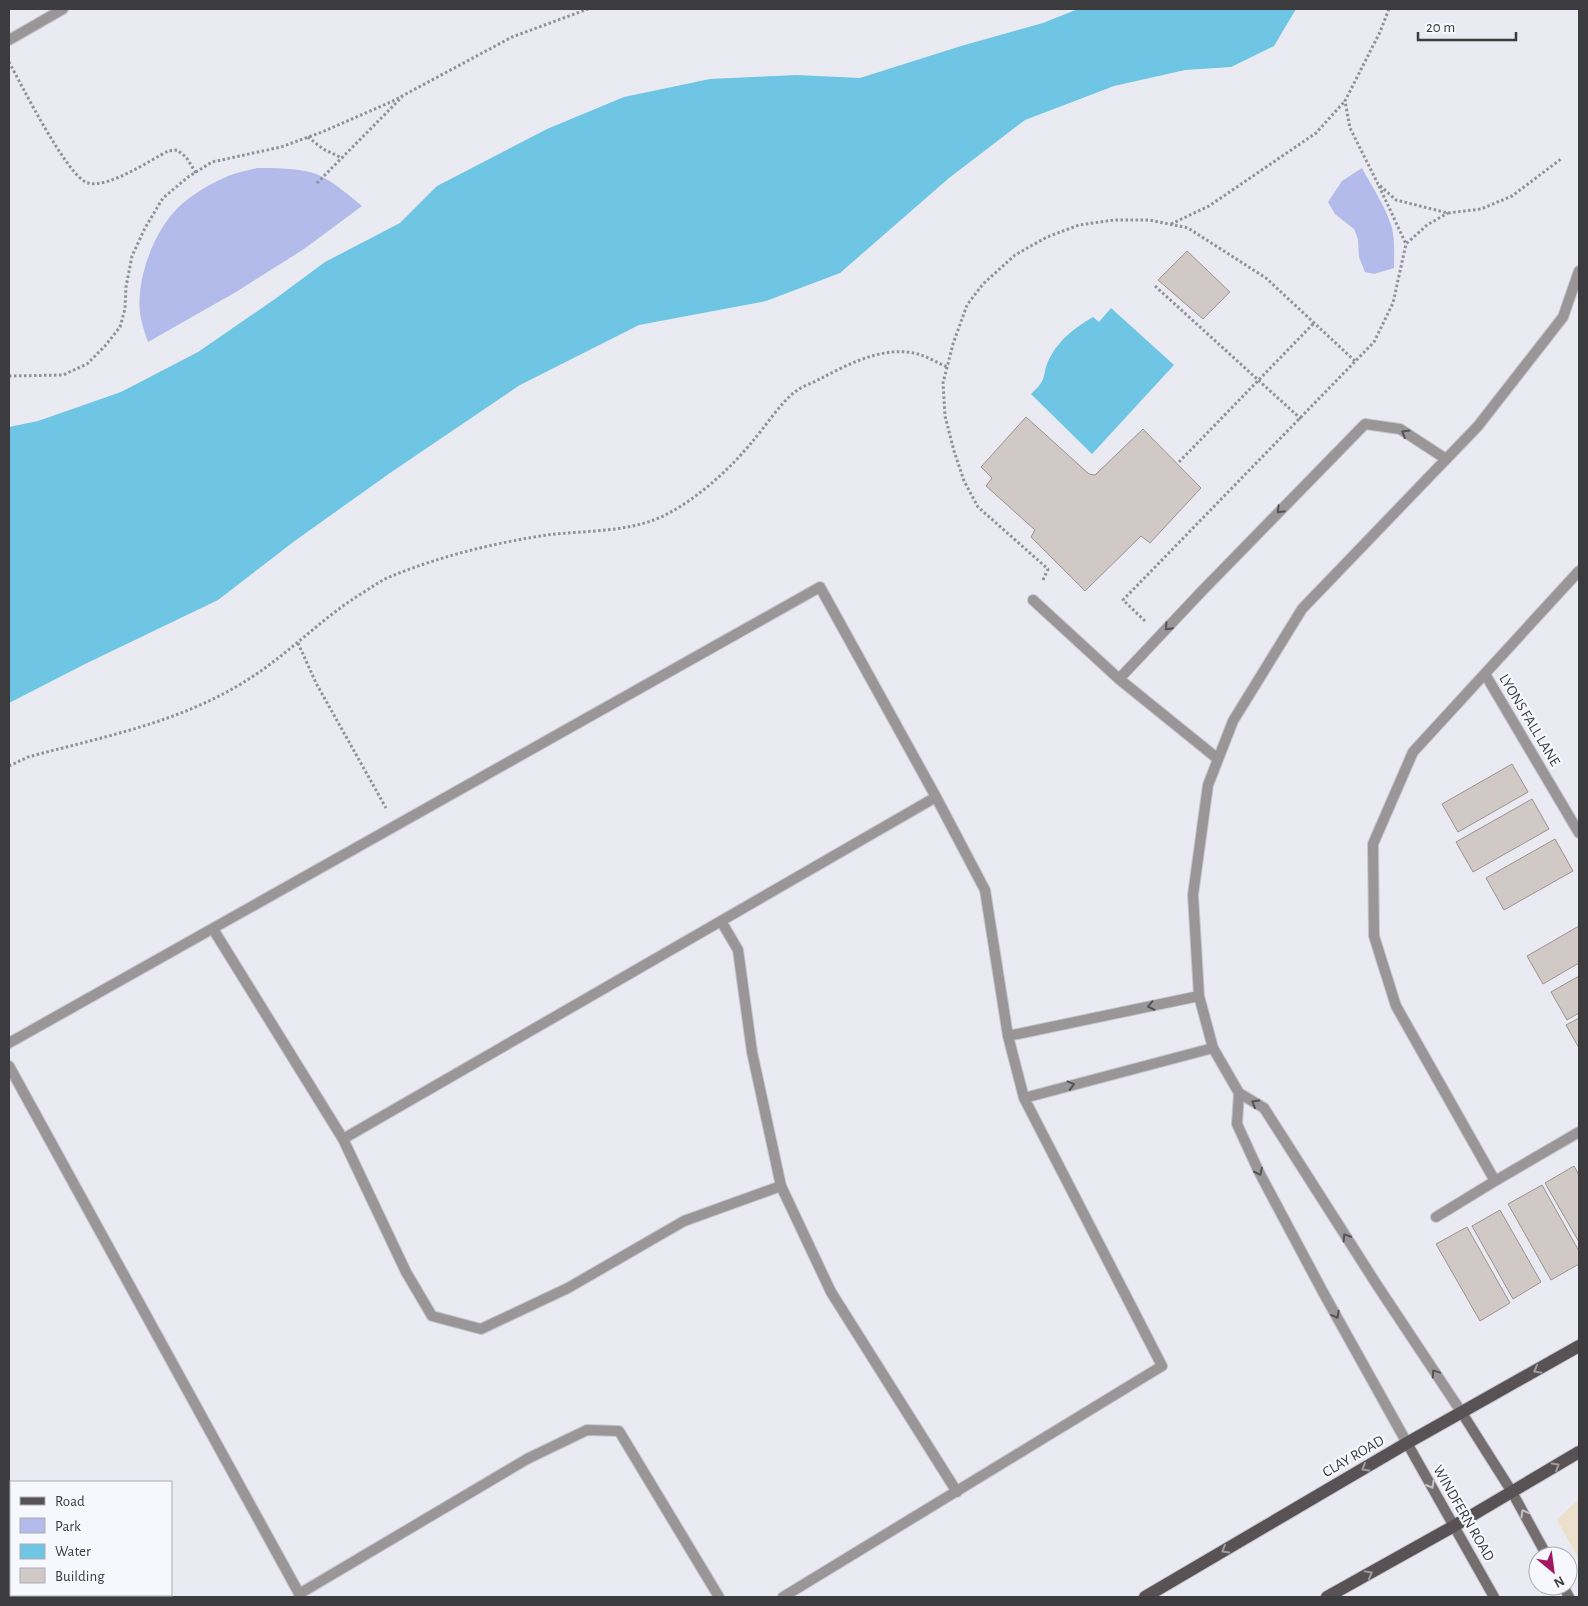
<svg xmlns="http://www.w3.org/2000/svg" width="1588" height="1606" font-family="'Alegreya Sans',sans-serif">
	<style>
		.commercial { fill: #ecdfcb }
		.green { fill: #b2bbe9 }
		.water { fill: #6ec5e4 }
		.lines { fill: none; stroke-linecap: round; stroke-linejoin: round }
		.stream { stroke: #6ec5e4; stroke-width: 10 }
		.building { fill: #d1c9c6; stroke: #9b9390 }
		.lane-casing { stroke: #c6c7ce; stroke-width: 12 }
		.street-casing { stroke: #c6c7ce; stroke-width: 12 }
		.secondary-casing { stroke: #c6c7ce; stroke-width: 12 }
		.primary-casing { stroke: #c6c7ce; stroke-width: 14 }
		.path { stroke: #919197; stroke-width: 3; stroke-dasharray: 2.5 2.5; stroke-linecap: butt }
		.lane { stroke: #9a9697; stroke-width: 10 }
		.street { stroke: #9a9697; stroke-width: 10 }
		.secondary { stroke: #746e6f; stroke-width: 10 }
		.primary { stroke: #595254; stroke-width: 12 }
		.oneway { stroke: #545255 }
		.oneway2 { stroke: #a09da0 }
		.oneway3 { stroke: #c2c1c5 }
		.labels { text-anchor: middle; stroke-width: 4.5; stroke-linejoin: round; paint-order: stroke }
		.street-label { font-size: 15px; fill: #3c3c3f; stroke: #f6f8fe }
	</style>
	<rect width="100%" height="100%" fill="#e9eaf2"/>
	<path class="commercial" d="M1579,1499v60l-22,-39z"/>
	<path class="green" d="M257,168c19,0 38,0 56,5 15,4 37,23 49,33l-58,43 -68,43 -88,50c-3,-9 -7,-20 -8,-29 -4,-35 15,-86 42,-109 12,-10 27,-20 42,-26 10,-5 22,-7 33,-10z
		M1362,168c10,19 24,39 30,60 3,13 2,27 2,40l-20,6 -9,-2 -6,-15 -1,-18 -4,-10 -19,-15 -7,-12 14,-21z"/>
	<path class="water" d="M1078,9h218l-22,37 -43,21 -46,3 -71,16 -89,34 -76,58 -109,95 -74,28 -127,24 -119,60 -130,88 -94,67 -78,60 -133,64 -76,39v-276l29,-6 83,-29 77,-40 77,-53 50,-37 75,-39 37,-37 110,-57 77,-32 86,-18 87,-4 63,3 101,-32 82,-23z
		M1111,308l63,57 -82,89 -61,-60c4,-4 10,-9 12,-15 2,-5 2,-10 4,-15 9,-22 26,-35 46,-47l6,5z"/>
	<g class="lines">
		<path class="stream" d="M9,1559l2,4
			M29,1595l2,2"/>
	</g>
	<path class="building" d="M1187,251l43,41 -27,27 -45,-39z
		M1026,417l63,57 6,1 48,-46 58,59 -51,55 -9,-7 -56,55 -54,-54 4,-7 -49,-44 6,-8 -11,-11z
		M1512,764l16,28 -70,40 -16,-28z
		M1532,799l17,30 -76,43 -17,-30z
		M1555,839l18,32 -69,39 -18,-32z
		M1579,926v37l-36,21 -16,-28z
		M1579,976v37l-12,7 -16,-28z
		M1579,1018v30l-13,-23z
		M1574,1166l5,9v67l-34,-59z
		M1542,1185l37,66v13l-28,16 -43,-76z
		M1500,1210l41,72 -28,17 -41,-73z
		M1467,1227l43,76 -30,18 -44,-77z"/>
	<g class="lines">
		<g class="lane-casing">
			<path id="lane" d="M1033,600l86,79 99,80
				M1119,679l83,-88 163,-167 35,5 46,30
				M299,1594l228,-135 60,-29 32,1 100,166"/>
		</g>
		<g class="street-casing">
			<path id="street" d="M9,40l54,-31
				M1485,674l94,159
				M721,921l17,29 14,102 29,134 50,106 126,200
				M213,929l130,210 63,133 26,44 49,13 87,-41 116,-67 97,-35
				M1008,1036l191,-40
				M9,1043l811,-456 116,210 49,93 23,146 16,62 138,268 -379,231
				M9,1066l292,531
				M1239,1093l-2,31 22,48 65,122 83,149
				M1024,1098l189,-50
				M343,1139l593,-342
				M1495,1181l84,-49
				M1436,1217l59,-36 -99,-175 -22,-70 -1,-92 40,-92 166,-181
				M1462,1413l-85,-128 -113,-177 -25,-15 -26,-45 -14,-52 -6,-101 15,-110 25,-64 69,-112 176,-183 85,-109 16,-46"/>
		</g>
		<g class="secondary-casing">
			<path id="secondary" d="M1462,1413l50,79 35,64
				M1407,1443l87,154
				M1563,1586l6,11"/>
		</g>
		<g class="primary-casing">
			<path id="primary" d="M1145,1597l262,-154 172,-97
				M1327,1597l127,-71 125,-74"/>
		</g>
		<path class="path" d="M1389,9l-9,23 -35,69 5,27 28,56 18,16 52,13 33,-4 31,-13 49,-37
			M9,62c12,22 59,116 79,121 19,6 63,-23 80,-32l9,-1 9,7 10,16
			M308,137l15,12 19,9
			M317,183l85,-86
			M1379,186l27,58
			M1171,224l38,-18 107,-73 28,-31
			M1155,286l146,133
			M9,376l54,-1 24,-11 18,-18 15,-19 5,-18 1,-22 6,-31 13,-28 18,-30 25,-21 24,-15 69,-15 41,-15 69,-30 121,-65 76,-28
			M1179,462l135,-139
			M1043,580l5,-11 -70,-62 -14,-26 -10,-30 -9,-35 -2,-33 10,-39 14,-39 16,-21 32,-29 32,-18 32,-12 35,-5h35l39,8 78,50 90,84
			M1145,621l-22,-21 251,-258 19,-39 13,-59 21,-19 21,-12
			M298,643l18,40 70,125
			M9,766l19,-9c74,-20 150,-34 216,-75 43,-26 77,-64 120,-90 8,-5 15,-10 23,-14 50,-21 106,-35 160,-43 40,-5 86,-2 122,-22 30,-16 62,-45 83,-71 13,-15 29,-40 44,-51 7,-5 16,-8 24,-12 28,-15 65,-34 98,-25 10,3 20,9 29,13"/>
		<use href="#lane" class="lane"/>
		<use href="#street" class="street"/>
		<use href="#secondary" class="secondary"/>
		<use href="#primary" class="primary"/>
	</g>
	<defs><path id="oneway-chevron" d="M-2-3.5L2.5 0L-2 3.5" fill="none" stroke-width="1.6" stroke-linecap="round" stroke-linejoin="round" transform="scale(1.25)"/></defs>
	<g class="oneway">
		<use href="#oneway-chevron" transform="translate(1405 433) rotate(-149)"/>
		<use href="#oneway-chevron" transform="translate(1280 510) rotate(134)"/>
		<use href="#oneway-chevron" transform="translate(1168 627) rotate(133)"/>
		<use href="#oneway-chevron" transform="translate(1151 1006) rotate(168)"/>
		<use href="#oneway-chevron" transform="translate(1071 1085) rotate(-15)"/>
		<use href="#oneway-chevron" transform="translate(1255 1103) rotate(-150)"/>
		<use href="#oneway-chevron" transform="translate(1259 1172) rotate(64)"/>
		<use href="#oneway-chevron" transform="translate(1346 1237) rotate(-122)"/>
		<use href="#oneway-chevron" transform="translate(1336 1315) rotate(61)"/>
		<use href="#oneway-chevron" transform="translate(1435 1373) rotate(-124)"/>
	</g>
	<g class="oneway2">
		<use href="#oneway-chevron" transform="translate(1537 1370) rotate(151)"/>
		<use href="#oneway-chevron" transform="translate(1556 1466) rotate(-31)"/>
		<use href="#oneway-chevron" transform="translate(1365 1468) rotate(150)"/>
		<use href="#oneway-chevron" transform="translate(1225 1550) rotate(150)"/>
		<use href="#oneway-chevron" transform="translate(1369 1574) rotate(-29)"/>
	</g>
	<g class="oneway3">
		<use href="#oneway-chevron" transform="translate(1431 1485) rotate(60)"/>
		<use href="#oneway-chevron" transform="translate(1524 1513) rotate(-119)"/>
	</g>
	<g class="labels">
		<g class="street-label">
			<text transform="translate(1530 720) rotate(59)" y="5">LYONS FALL LANE</text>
			<text transform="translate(1353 1456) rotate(-30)" y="5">CLAY ROAD</text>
			<text transform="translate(1464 1513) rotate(60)" y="5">WINDFERN ROAD</text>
		</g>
	</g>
	<rect width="1588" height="1606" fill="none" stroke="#3c3c3f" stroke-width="20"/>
	<rect x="10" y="1481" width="162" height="115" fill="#f6f8fe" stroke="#acadb2"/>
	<rect x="20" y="1497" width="25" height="8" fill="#595254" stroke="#acadb2"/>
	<text x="55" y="1506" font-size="15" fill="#3c3c3f">Road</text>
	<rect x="20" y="1518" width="25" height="15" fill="#b2bbe9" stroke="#acadb2"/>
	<text x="55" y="1531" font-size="15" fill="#3c3c3f">Park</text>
	<rect x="20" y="1544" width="25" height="15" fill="#6ec5e4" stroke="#acadb2"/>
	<text x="55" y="1556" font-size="15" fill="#3c3c3f">Water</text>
	<rect x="20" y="1568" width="25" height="15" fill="#d1c9c6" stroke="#acadb2"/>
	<text x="55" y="1581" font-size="15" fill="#3c3c3f">Building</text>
	<g transform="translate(1553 1571) rotate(151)"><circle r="24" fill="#f6f8fe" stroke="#acadb2"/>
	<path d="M0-4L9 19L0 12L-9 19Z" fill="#a11762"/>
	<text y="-8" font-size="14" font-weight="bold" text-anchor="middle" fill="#3c3c3f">N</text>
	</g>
	<path d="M1418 32v8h98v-8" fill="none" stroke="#3c3c3f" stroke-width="2.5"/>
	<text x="1426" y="32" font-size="15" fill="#3c3c3f" stroke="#f6f8fe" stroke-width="4" paint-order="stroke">20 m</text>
</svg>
